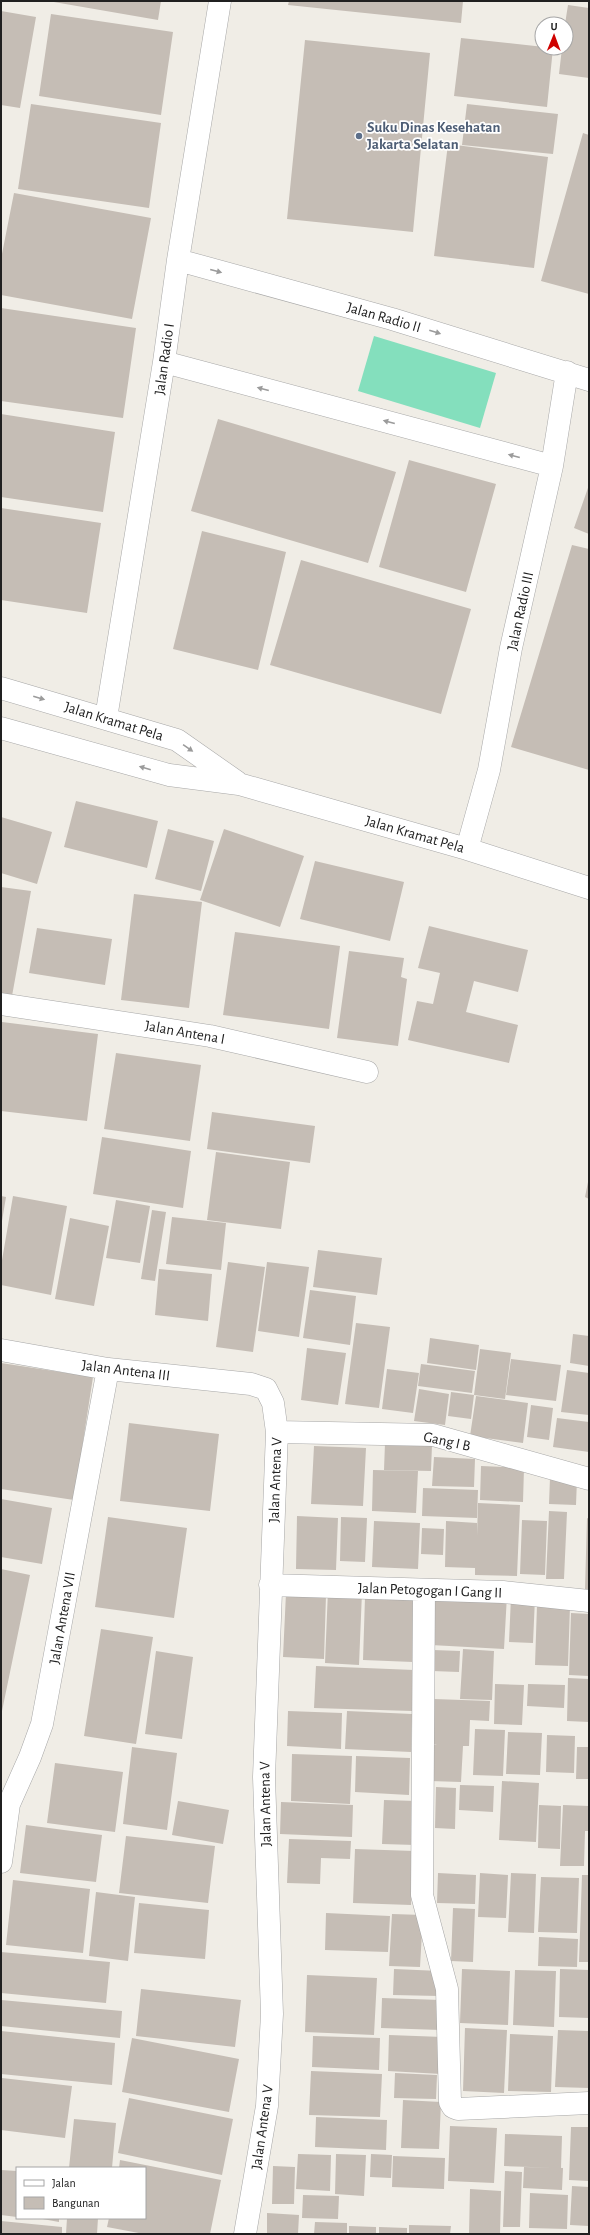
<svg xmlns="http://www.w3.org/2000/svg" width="590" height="2235" font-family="'Alegreya Sans',sans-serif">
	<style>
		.pitch { fill: #84dfbd }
		.building { fill: #c5bdb5 }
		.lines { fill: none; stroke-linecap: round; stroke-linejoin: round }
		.minor-casing { stroke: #a7a7a7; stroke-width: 23 }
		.minor { stroke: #fff; stroke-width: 22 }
		.oneway { fill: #9b9b9b }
		.service-dot { fill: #5c6f8a; stroke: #fff; stroke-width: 1.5 }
		.labels { text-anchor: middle; stroke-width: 3.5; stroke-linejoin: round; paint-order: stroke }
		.service-label { font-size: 15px; font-weight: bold; fill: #4e5e75; stroke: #fff; text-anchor: start }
		.street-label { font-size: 15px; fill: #202020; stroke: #fff }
	</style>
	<rect width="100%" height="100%" fill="#f0ede6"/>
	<path class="pitch" d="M374,336l122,37 -16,55 -122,-37z"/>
	<path class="building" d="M48,1h113l-3,19z
		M289,1h174l-2,22 -173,-18z
		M568,5l21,3v70l-30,-4 3,-26h4l-1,-24z
		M1,11l35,6 -16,91 -19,-3z
		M51,14l122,18 -12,83 -122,-19z
		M461,38l92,10 -6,59 -93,-11z
		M305,40l125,13 -17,179 -126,-13z
		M31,104l130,19 -12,85 -131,-19z
		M467,104l91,10 -5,40 -91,-9z
		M583,133l6,2v159l-48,-13z
		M448,144l100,13 -14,111 -100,-12z
		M14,193l137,25 -19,101 -131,-24v-36z
		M1,308l135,20 -13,90 -122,-17z
		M1,414l114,18 -12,80 -102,-15z
		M218,419l178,53 -28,91 -177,-52z
		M409,460l87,24 -30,108 -87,-25z
		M589,485v49l-15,-6z
		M1,508l100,15 -14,90 -86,-13z
		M202,531l84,21 -28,118 -85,-21z
		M572,545l17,4v221l-78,-23z
		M301,560l170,49 -30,105 -171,-49z
		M76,801l82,20 -11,47 -83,-21z
		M1,817l51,15 -15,52 -36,-11z
		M168,829l46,12 -13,50 -46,-12z
		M224,829l80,27 -24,71 -80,-27z
		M315,861l89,21 -14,59 -90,-22z
		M1,887l30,4 -19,105 -11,-2z
		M134,894l68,8 -13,106 -68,-8z
		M429,926l99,24 -10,42 -44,-11 -8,31 52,13 -9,38 -101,-23 9,-39 16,3 7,-31 -22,-5z
		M37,928l75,11 -7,46 -76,-12z
		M235,932l105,14 -11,83 -106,-14z
		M349,951l55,7 -3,19 6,2 -9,67 -61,-8z
		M2,1022l96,12 -11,87 -86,-10z
		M116,1053l85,12 -11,76 -86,-12z
		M212,1112l103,14 -5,37 -103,-14z
		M102,1137l89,14 -8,57 -90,-14z
		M216,1152l74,10 -9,67 -74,-9z
		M588,1182h1v17l-4,-2z
		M1,1196l5,1 -4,24h-1z
		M13,1196l54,10 -16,89 -50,-10v-19z
		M116,1200l34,6 -10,57 -34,-5z
		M152,1210l14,2 -11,69 -14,-2z
		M172,1217l54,6 -5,47 -55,-6z
		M70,1218l39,8 -15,80 -39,-7z
		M318,1250l64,8 -5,37 -64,-8z
		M228,1262l37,5 -12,85 -37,-5z
		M267,1262l42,5 -10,70 -41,-6z
		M159,1269l53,5 -4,47 -53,-6z
		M310,1290l46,6 -6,49 -47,-7z
		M356,1323l34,4 -11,81 -34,-4z
		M573,1334l16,2v30l-19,-3z
		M430,1338l49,7 -3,25 -49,-7z
		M307,1348l39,5 -8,52 -37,-5z
		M480,1349l31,4 -6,46 -31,-4z
		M511,1359l50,6 -5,36 -50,-6z
		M1,1363l92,14 -19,123 -73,-11z
		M421,1364l54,7 -3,22 -54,-7z
		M387,1369l32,4 -6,40 -31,-4z
		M567,1370l22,3v42l-28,-3z
		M419,1389l30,5 -4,31 -31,-4z
		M451,1392l23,3 -3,24 -23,-3z
		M476,1396l52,7 -5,40 -53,-7z
		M531,1405l22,3 -4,32 -22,-3z
		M557,1418l32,4v30l-36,-5z
		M129,1423l90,11 -9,77 -90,-10z
		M385,1443l47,2 -1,26 -47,-1z
		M314,1446l52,2 -3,58 -52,-2z
		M434,1457l41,2 -1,28 -42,-1z
		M481,1466l43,2 -1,34 -43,-2z
		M373,1470l45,1 -2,42 -44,-2z
		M550,1478l27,1 -1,26 -27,-1z
		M423,1488l55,2 -1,28 -55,-2z
		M1,1499l51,9 -10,56 -41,-7z
		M478,1503l42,2 -3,71 -42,-1v-7l-30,-1 1,-46 31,2v13z
		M549,1511l18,1 -3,67h-18z
		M297,1516l41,2 -2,52 -40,-1z
		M108,1517l79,11 -13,90 -79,-11z
		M341,1517l26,1 -2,44 -25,-1z
		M587,1518l2,1v71h-4z
		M522,1520l25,1 -2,54 -25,-1z
		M374,1521l46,2 -2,46 -46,-2z
		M422,1528l22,1 -1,26 -22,-1z
		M1,1569l29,6 -28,136h-1z
		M328,1590l34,2 -3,73 -34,-2z
		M434,1592l73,3 -3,54 -73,-4z
		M286,1593l40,2 -2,64 -41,-2z
		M365,1597l51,1 -3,64 -50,-2z
		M511,1597l24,1 -2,45 -24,-1z
		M537,1605l33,1 -2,60 -33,-1z
		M571,1613l18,1v62l-20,-1z
		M101,1629l52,8 -17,107 -52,-8z
		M463,1649l31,2 -2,49 -32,-1z
		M433,1650l27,1 -1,21 -27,-1z
		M156,1651l37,6 -11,82 -37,-5z
		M316,1666l98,4 -2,41 -98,-3z
		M568,1678l21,1v43l-22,-1z
		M495,1684l29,1 -2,40 -28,-1z
		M528,1684l37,1 -1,23 -37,-2z
		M434,1699l56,2 -1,20 -19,-1 -1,26h-6l-2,36 -31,-1 2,-36 5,-1h-5z
		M288,1711l54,2 -1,36 -54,-3z
		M347,1711l65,3 -1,38 -66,-3z
		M475,1729l30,1 -2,46 -30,-1z
		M508,1732l34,1 -2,42 -34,-1z
		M547,1735l28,1 -1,37 -28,-1z
		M132,1747l45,6 -10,77 -44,-6z
		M577,1747h12v32h-13z
		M292,1754l60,2 -2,48 -59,-3z
		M356,1756l54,2 -1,37 -54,-3z
		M55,1763l68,9 -8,60 -68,-9z
		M502,1781l37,2 -3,59 -37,-2z
		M460,1785l34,1 -1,26 -34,-2z
		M436,1787l20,1 -1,41 -20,-1z
		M384,1800l32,1 -1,44 -33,-1z
		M178,1801l51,9 -6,34 -51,-9z
		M281,1802l72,3 -1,32 -72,-3z
		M539,1805l22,1 -1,43 -22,-1z
		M563,1805l26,1v25h-4l-1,35h-24z
		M26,1825l76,10 -6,47 -76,-9z
		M126,1836l89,10 -7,57 -89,-10z
		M289,1839l62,2 -1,18 -29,-1 -1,26 -33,-1z
		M355,1849l59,2 -3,54 -58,-2z
		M438,1873l38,2 -1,29 -38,-1z
		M480,1873l28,2 -2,43 -28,-1z
		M511,1873l25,1 -2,59 -26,-1z
		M582,1875h7v87h-10z
		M541,1877l38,1 -2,55 -39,-1z
		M13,1880l77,9 -7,64 -77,-8z
		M96,1892l39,5 -7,64 -39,-5z
		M139,1903l70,7 -4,49 -71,-6z
		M453,1908l22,1 -2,53 -22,-1z
		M326,1913l64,3 -2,36 -63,-2z
		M392,1914l31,1 -3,52 -31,-1z
		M539,1937l39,2 -1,28 -39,-1z
		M1,1952l109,10 -4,41 -105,-10z
		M394,1969l46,2 -1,25 -46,-1z
		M462,1969l48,2 -2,54 -48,-2z
		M560,1969l29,1v48l-30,-1z
		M515,1970l41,1 -2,56 -41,-2z
		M307,1975l70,3 -3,57 -69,-3z
		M141,1989l100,11 -6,47 -99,-11z
		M382,1998l59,2v30l-60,-2z
		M1,2000l121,11 -2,27 -119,-12z
		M465,2028l42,2 -3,63 -41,-2z
		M558,2030l31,1v57l-34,-1z
		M1,2031l114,12 -3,42 -111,-11z
		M510,2034l43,2 -2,56 -43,-1z
		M389,2035l54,2 -2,37 -53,-3z
		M313,2036l67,2 -1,32 -67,-3z
		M132,2038l107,21 -10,53 -107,-20z
		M311,2071l71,3 -2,43 -71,-2z
		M395,2073l42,2 -1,24 -42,-1z
		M2,2078l70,8 -7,52 -64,-8z
		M129,2098l104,21 -11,56 -104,-22z
		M403,2100l38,2 -2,47 -38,-1z
		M316,2117l71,3 -1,30 -71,-3z
		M74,2119l42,4 -4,45h-43z
		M450,2126l47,2 -3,55 -46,-2z
		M571,2127h18v54l-20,-1z
		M505,2134l57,2 -1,32 -57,-2z
		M298,2154l33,1 -1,36 -34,-2z
		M336,2154l30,1 -2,41 -29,-2z
		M371,2154l21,1 -1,23 -21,-1z
		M393,2156l52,2 -1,31 -52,-2z
		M120,2160l101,20 -11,54h-66l-37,-7 2,-9h36v-50h-26z
		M273,2166l22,1 -1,37h-22z
		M524,2167l39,1 -1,22 -39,-2z
		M1,2170l16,1v46l-16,-2z
		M505,2171l17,1 -2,55h-17z
		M572,2186l17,1v39l-19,-1z
		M470,2189l31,2 -1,43h-31z
		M530,2193l38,2 -1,34 -38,-1z
		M303,2195l36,1 -1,23 -36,-1z
		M267,2213l32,2 -1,19h-31z
		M37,2218h22v4z
		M67,2218h31l-1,16h-31z
		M1,2221l61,6v7h-61z
		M315,2222l32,1v11h-33z
		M409,2225l42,1 -1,8h-41z
		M349,2226l27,1v7h-27z
		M379,2227l28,1v6h-28z"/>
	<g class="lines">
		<g class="minor-casing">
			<path id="minor" d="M178,260l214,59 197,61
				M164,362l388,104
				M1,688l176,52 60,42
				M106,718l58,-356 14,-102 42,-259
				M1,728l168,47 70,9 228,65 122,39
				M467,849l22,-79 22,-122 41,-182 15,-94
				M1,1004l209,32 157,36
				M1,1350l107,19 143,15 15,5 7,14 4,29 -13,345 8,237 -5,92 -22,128
				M277,1432l156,3 156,44
				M270,1585l233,7 86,9
				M424,1590l-2,305 25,94 3,113 3,5 5,2 131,-6
				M1,1862l8,-58 21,-47 12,-33 66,-355"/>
		</g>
		<use href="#minor" class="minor"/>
	</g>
	<defs><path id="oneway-solid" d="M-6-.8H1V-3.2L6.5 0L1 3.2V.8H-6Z"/></defs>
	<g class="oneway">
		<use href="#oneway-solid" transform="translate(216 271) rotate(15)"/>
		<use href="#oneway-solid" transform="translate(435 332) rotate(17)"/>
		<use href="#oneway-solid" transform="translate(263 389) rotate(-165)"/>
		<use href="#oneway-solid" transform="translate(389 422) rotate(-165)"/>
		<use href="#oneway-solid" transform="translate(514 456) rotate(-165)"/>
		<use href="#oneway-solid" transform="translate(39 698) rotate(16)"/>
		<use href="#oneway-solid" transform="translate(188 748) rotate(35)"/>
		<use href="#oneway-solid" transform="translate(145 768) rotate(-164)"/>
	</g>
	<circle class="service-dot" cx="359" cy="136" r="4"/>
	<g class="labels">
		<g class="service-label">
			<text x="367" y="132">Suku Dinas Kesehatan<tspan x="367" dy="17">Jakarta Selatan</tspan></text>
		</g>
		<g class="street-label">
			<text transform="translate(384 317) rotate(16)" y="5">Jalan Radio II</text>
			<text transform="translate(164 359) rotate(-82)" y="5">Jalan Radio I</text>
			<text transform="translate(520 611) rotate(-78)" y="5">Jalan Radio III</text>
			<text transform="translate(114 721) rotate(17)" y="5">Jalan Kramat Pela</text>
			<text transform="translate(415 834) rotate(16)" y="5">Jalan Kramat Pela</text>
			<text transform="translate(185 1032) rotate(10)" y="5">Jalan Antena I</text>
			<text transform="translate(126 1370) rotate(7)" y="5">Jalan Antena III</text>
			<text transform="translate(447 1441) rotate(12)" y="5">Gang I B</text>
			<text transform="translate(275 1480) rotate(-88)" y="5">Jalan Antena V</text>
			<text transform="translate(430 1590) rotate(2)" y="5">Jalan Petogogan I Gang II</text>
			<text transform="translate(62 1618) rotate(-80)" y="5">Jalan Antena VII</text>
			<text transform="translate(265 1804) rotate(-91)" y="5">Jalan Antena V</text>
			<text transform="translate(262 2127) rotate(-82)" y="5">Jalan Antena V</text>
		</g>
	</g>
	<rect width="590" height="2235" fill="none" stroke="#202020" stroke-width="4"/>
	<rect x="16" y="2167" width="130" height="52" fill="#ffffff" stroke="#a6a6a6"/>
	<rect x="24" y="2180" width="20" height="6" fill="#ffffff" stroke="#a6a6a6"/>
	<text x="52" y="2187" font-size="12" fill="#202020">Jalan</text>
	<rect x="24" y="2197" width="20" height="12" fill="#c5bdb5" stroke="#a6a6a6"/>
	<text x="52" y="2207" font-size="12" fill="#202020">Bangunan</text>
	<g transform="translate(554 36) rotate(1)"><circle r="19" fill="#ffffff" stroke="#a6a6a6"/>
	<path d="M0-3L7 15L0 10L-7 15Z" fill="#cf0200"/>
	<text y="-6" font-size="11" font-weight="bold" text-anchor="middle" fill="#202020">U</text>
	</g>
</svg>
